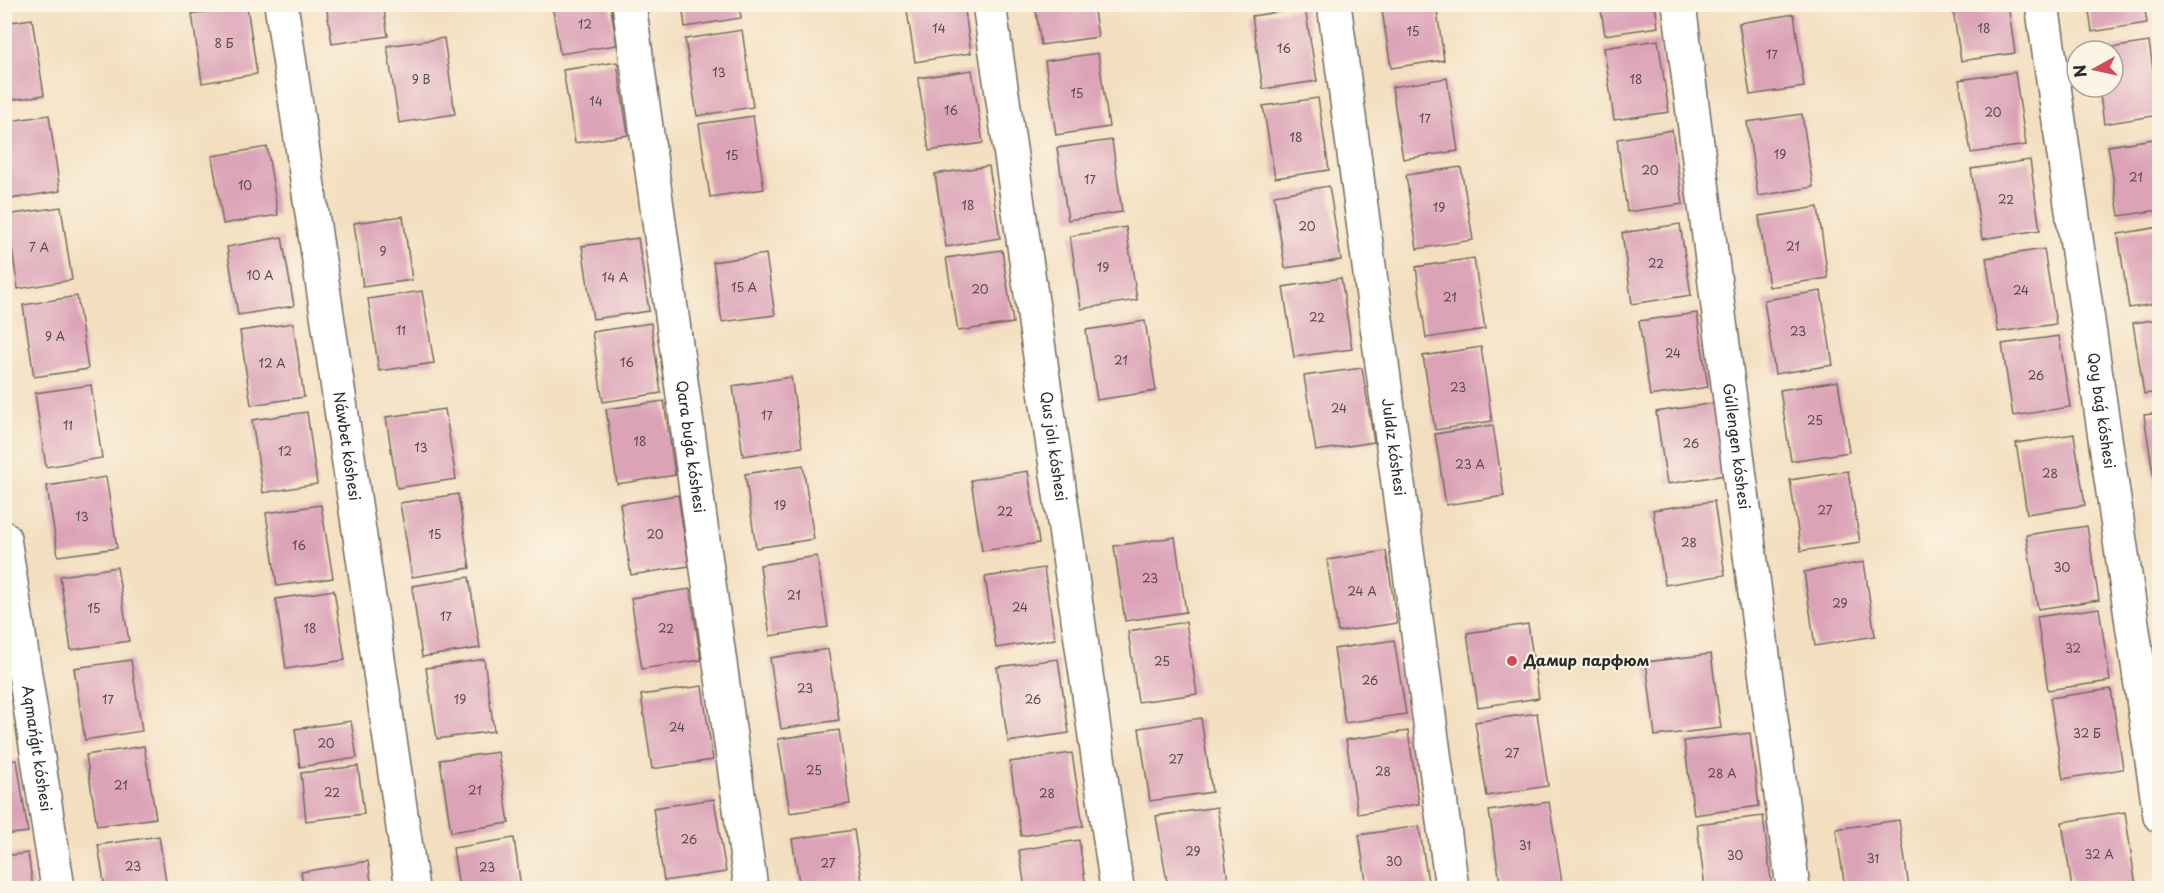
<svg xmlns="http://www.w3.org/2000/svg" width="2164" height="893" font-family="'Playpen Sans',sans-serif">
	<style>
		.building { fill: #dca3b7 }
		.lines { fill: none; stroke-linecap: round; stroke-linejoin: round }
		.minor-casing { stroke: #716a5f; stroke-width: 36 }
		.minor { stroke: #fff; stroke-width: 33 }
		.poi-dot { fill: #d1495b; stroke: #fcf5e5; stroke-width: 2 }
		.labels { text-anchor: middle; stroke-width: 4.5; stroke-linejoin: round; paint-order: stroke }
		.number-label { font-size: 12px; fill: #57494e }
		.street-label { font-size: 15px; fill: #2b2b2b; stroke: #fcf5e5 }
		.poi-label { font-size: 15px; font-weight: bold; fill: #2b2b2b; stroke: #fcf5e5; text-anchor: start }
	</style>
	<rect width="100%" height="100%" fill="#fcf5e5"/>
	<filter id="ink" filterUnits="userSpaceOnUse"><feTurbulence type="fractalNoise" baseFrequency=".0167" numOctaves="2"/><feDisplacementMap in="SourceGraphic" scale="12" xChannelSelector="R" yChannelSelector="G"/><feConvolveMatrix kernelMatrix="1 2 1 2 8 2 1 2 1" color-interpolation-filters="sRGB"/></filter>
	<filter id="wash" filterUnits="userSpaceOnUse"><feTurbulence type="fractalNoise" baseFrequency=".008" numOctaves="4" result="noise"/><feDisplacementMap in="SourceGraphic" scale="24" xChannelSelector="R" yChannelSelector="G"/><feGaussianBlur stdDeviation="1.35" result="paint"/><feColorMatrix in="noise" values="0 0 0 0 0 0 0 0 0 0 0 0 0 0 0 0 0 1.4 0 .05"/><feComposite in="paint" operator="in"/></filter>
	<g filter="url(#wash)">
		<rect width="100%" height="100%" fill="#f3dfc0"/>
		<g id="blocks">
			<path class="building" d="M326,4h57l5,32 -56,8z
				M552,4h58l7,41 -57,9z
				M682,4h57l2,14 -56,9z
				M906,4h58l7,49 -56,9z
				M1035,4h58l5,33 -57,8z
				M1381,4h55l8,56 -53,8z
				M1600,4h55l3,23 -53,8z
				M1952,4h56l7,49 -54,8z
				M2088,4h56l3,19 -55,9z
				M247,6l10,68 -55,9 -10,-69z
				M1305,8l12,73 -54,8 -11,-73z
				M1794,14l10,73 -54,8 -11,-72z
				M32,19l12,76 -40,6v-78z
				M742,30l11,77 -56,9 -12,-77z
				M444,38l11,76 -56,9 -12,-77z
				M1658,40l11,72 -55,8 -10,-72z
				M2149,42l11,73 -56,9 -5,-37h14v-36l-17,-1z
				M1098,53l11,74 -53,8 -11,-74z
				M617,62l11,73 -53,8 -12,-73z
				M972,70l11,73 -54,8 -11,-73z
				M2015,72l11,73 -55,8 -12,-73z
				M1447,78l11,73 -55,8 -11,-72z
				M1318,98l11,72 -54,8 -12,-72z
				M1802,114l11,73 -55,9 -11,-74z
				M49,115l11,76 -56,9v-78z
				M753,116l11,73 -54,8 -11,-73z
				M1672,130l11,74 -56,8 -10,-73z
				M2160,138v72l-41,6 -11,-70z
				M1112,140l10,72 -54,8 -11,-72z
				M267,147l11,68 -55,9 -11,-68z
				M2030,160l10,70 -58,9 -11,-70z
				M989,166l11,72 -54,9 -11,-73z
				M1461,167l12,73 -56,9 -11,-74z
				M1329,186l12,74 -56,8 -11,-73z
				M61,207l11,73 -54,9 -11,-74z
				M1818,207l10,71 -59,9 -10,-71z
				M403,216l9,64 -49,7 -9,-64z
				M1680,224l11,71 -59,9 -10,-71z
				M1126,227l11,73 -56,9 -11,-73z
				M2160,227v76l-31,5 -11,-74z
				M282,237l12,69 -56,9 -11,-68z
				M638,238l11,73 -56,8 -11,-73z
				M2044,249l12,75 -58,8 -12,-74z
				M1002,250l11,73 -55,8 -12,-73z
				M766,254l9,61 -53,7 -9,-60z
				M1474,258l11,71 -59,9 -10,-71z
				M1341,278l11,71 -58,8 -11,-70z
				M422,291l12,72 -55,8 -11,-72z
				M1821,291l12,74 -58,9 -11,-74z
				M77,296l11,73 -54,8 -11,-72z
				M1697,313l11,74 -58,9 -11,-75z
				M2160,319v73l-16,2 -11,-71z
				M1145,321l11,70 -59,9 -11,-70z
				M293,323l11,74 -53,8 -11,-74z
				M651,323l10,70 -58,9 -11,-70z
				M2059,336l11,71 -57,9 -11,-72z
				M1481,347l11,74 -57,9 -12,-74z
				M1362,368l12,74 -58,9 -12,-75z
				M791,377l11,70 -59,9 -10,-70z
				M1838,381l11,71 -58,9 -11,-71z
				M91,385l11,73 -56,9 -11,-74z
				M664,401l11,74 -58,9 -11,-75z
				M1715,403l10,72 -58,9 -11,-72z
				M445,409l11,70 -59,9 -11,-71z
				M307,412l10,72 -54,9 -11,-73z
				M2160,413v72l-5,1 -11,-71z
				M1493,425l11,71 -58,9 -11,-71z
				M2074,434l11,71 -58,9 -11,-71z
				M803,465l11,74 -58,9 -11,-74z
				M1028,471l11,72 -57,8 -11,-71z
				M1848,471l12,71 -59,9 -11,-71z
				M106,477l11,71 -59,8 -11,-70z
				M458,494l12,74 -58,9 -12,-74z
				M678,495l11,71 -58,9 -11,-71z
				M1714,501l11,74 -60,10 -12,-75z
				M321,505l12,73 -56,8 -11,-73z
				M2087,526l12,74 -61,9 -12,-74z
				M1175,537l11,75 -61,9 -11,-75z
				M1386,551l11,72 -59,9 -11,-72z
				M817,556l11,71 -58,9 -10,-71z
				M1864,562l11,74 -60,10 -11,-74z
				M117,567l12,74 -58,9 -11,-74z
				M1044,568l11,71 -59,9 -11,-71z
				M469,577l11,71 -58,9 -10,-71z
				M690,589l11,71 -59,9 -11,-71z
				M334,590l11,70 -59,9 -10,-70z
				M2099,608l11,73 -62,9 -11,-73z
				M1186,622l11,72 -59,8 -10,-71z
				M1528,624l11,74 -61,9 -11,-74z
				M1394,640l12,74 -61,9 -11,-74z
				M828,649l11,71 -58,9 -11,-71z
				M1711,654l10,74 -66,8 -9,-74z
				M484,659l10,72 -57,8 -11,-71z
				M1058,659l11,74 -61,9 -11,-75z
				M131,660l11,71 -57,9 -11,-72z
				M702,686l11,74 -61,9 -11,-74z
				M2111,689l12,80 -60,10 -13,-81z
				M4,713l6,29 -6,1z
				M1537,713l11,73 -61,10 -12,-74z
				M1201,718l11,74 -62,9 -11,-73z
				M351,721l6,37 -57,9 -5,-38z
				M839,730l11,74 -60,9 -12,-74z
				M1408,731l11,73 -61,10 -12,-74z
				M1750,733l9,73 -65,9 -10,-74z
				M144,746l12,72 -59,8 -11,-71z
				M498,752l11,71 -58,9 -11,-72z
				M1072,753l11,73 -62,10 -11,-74z
				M17,760l11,72 -24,3v-73z
				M358,766l6,48 -58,7 -5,-48z
				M714,799l12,73 -62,9 -11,-73z
				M1549,802l13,80 -42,6h-19l-12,-77z
				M1217,807l12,80 -61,1 -12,-72z
				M2125,812l11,75 -64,1 -10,-66z
				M1763,816l9,72h-67l-8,-64z
				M1899,820l10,68h-64l-9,-59z
				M1419,826l10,62h-62l-8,-53z
				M854,830l9,58h-63l-8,-49z
				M159,836l8,52h-62l-7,-43z
				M514,838l7,50h-62l-6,-40z
				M1079,840l7,48h-61l-6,-38z
				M28,853l5,35h-29v-32z
				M368,861l4,27h-68l-3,-16z"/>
		</g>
	</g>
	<g filter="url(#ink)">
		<use href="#blocks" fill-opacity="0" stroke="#716a5f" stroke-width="1.5"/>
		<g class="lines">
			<g class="minor-casing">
				<g id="minor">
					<path id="s1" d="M281,4l131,884"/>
					<path id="s2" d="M629,4l122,884"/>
					<path id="s3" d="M989,4l128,884"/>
					<path id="s4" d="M1334,4l118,884"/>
					<path id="s5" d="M1679,4l114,884"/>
					<path id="s6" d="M2042,4l118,812"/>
					<path id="s7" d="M4,538l54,350"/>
				</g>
			</g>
			<use href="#minor" class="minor"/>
		</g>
	</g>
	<circle class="poi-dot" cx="1512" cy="661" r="6"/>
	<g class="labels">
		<g class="number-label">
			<text x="585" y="29">12</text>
			<text x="939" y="33">14</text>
			<text x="1984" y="33">18</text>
			<text x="1413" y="36">15</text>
			<text x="224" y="48">8 Б</text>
			<text x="1284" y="53">16</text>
			<text x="1772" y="59">17</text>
			<text x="719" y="77">13</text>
			<text x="421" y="84">9 В</text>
			<text x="1636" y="84">18</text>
			<text x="1077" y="98">15</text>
			<text x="596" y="106">14</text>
			<text x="951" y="115">16</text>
			<text x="1993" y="117">20</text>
			<text x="1425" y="123">17</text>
			<text x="1296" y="142">18</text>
			<text x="1780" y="159">19</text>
			<text x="732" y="160">15</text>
			<text x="1650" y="175">20</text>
			<text x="2136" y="182">21</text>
			<text x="1090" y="184">17</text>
			<text x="245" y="190">10</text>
			<text x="2006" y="204">22</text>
			<text x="968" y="210">18</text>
			<text x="1439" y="212">19</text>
			<text x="1307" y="231">20</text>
			<text x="1793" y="251">21</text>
			<text x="39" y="252">7 А</text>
			<text x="383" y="256">9</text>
			<text x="1656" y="268">22</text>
			<text x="1103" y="272">19</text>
			<text x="260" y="280">10 А</text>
			<text x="615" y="282">14 А</text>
			<text x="744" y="292">15 А</text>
			<text x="980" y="294">20</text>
			<text x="2021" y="295">24</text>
			<text x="1450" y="302">21</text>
			<text x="1317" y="322">22</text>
			<text x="401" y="335">11</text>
			<text x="1798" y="336">23</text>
			<text x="55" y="341">9 А</text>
			<text x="1673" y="358">24</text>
			<text x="1121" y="365">21</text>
			<text x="627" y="367">16</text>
			<text x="272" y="368">12 А</text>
			<text x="2036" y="380">26</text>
			<text x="1458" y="392">23</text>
			<text x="1339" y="413">24</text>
			<text x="767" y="420">17</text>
			<text x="1815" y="425">25</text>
			<text x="68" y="430">11</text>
			<text x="640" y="446">18</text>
			<text x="1691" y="448">26</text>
			<text x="421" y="452">13</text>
			<text x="285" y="456">12</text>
			<text x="1470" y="469">23 А</text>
			<text x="2050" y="478">28</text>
			<text x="780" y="510">19</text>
			<text x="1825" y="515">27</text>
			<text x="1005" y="516">22</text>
			<text x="82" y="521">13</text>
			<text x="435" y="539">15</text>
			<text x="655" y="539">20</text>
			<text x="1689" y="547">28</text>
			<text x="299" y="550">16</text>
			<text x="2062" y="572">30</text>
			<text x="1150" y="583">23</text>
			<text x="1362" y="596">24 А</text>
			<text x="794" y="600">21</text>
			<text x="1840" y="608">29</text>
			<text x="1020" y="612">24</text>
			<text x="94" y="613">15</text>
			<text x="446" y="621">17</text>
			<text x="310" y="633">18</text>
			<text x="666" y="633">22</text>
			<text x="2073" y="653">32</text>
			<text x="1162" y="666">25</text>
			<text x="1370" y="685">26</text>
			<text x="805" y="693">23</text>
			<text x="108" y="704">17</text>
			<text x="460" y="704">19</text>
			<text x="1033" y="704">26</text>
			<text x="677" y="732">24</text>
			<text x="2087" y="738">32 Б</text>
			<text x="326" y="748">20</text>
			<text x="1512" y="758">27</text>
			<text x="1176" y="764">27</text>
			<text x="814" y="775">25</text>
			<text x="1383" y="776">28</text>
			<text x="1722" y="778">28 А</text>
			<text x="121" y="790">21</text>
			<text x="475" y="795">21</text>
			<text x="332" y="797">22</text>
			<text x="1047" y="798">28</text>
			<text x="689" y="844">26</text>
			<text x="1525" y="850">31</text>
			<text x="1193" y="856">29</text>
			<text x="2099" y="859">32 А</text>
			<text x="1735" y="860">30</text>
			<text x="1873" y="863">31</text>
			<text x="1394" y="866">30</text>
			<text x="828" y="868">27</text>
			<text x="133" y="871">23</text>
			<text x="487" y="872">23</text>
		</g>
		<g class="street-label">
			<text dy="5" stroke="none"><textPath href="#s6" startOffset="411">Qoy baǵ kóshesi</textPath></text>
			<text dy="5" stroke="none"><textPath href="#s1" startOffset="447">Náwbet kóshesi</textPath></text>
			<text dy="5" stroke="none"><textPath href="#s2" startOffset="447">Qara buǵa kóshesi</textPath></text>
			<text dy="5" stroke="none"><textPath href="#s3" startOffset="447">Qus jolı kóshesi</textPath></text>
			<text dy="5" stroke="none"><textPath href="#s4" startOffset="447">Juldız kóshesi</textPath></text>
			<text dy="5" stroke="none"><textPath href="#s5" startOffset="446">Gúllengen kóshesi</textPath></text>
			<text dy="5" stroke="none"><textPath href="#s7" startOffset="213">Aqmańǵıt kóshesi</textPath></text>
		</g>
		<g class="poi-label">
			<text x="1524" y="666">Дамир парфюм</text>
		</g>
	</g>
	<rect width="2164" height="893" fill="none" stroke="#fcf5e5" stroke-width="24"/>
	<g transform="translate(2095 69) rotate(262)"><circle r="28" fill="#fcf5e5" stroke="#a8a49b" stroke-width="1.5"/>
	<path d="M0-4.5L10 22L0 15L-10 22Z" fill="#d1495b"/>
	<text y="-9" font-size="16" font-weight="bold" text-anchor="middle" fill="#2b2b2b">N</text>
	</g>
</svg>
